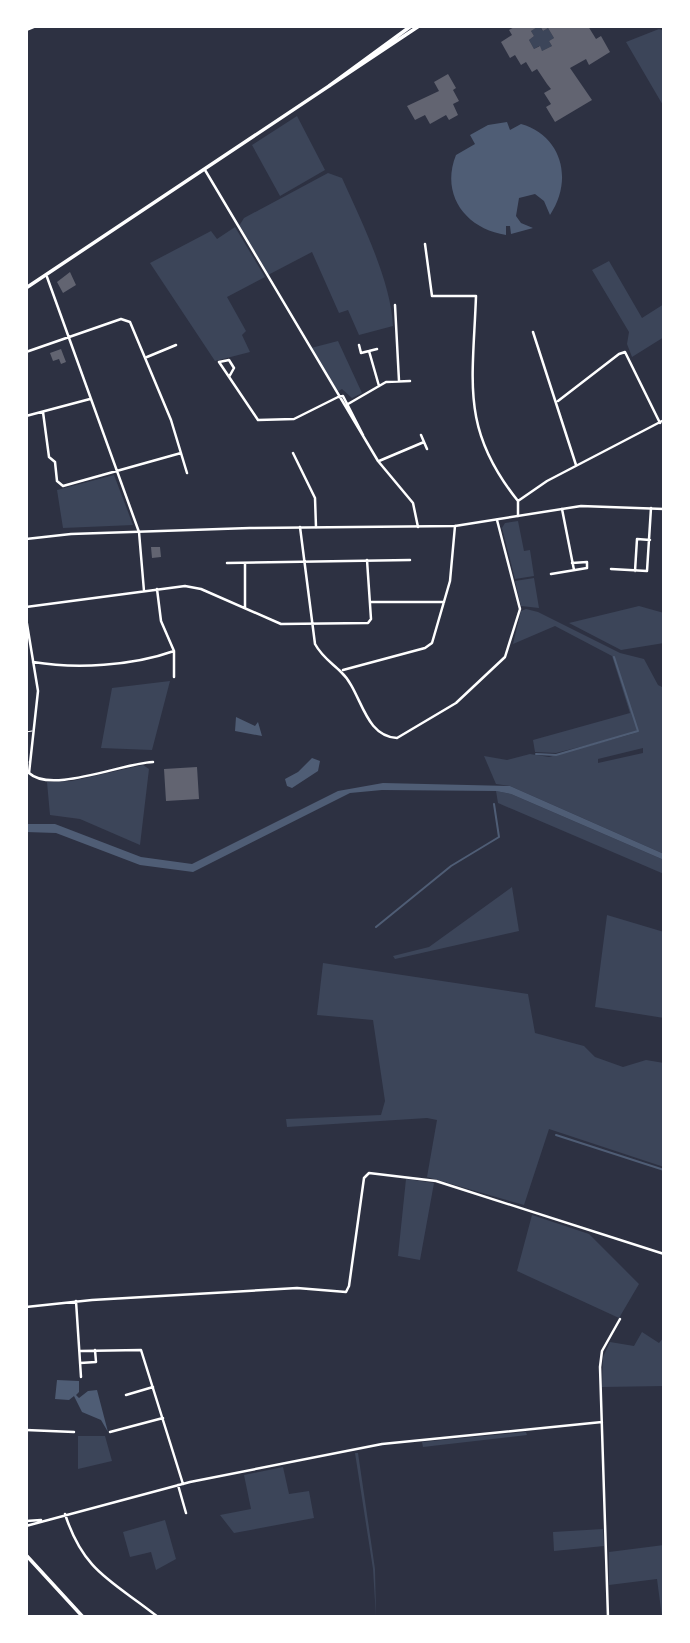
<svg xmlns="http://www.w3.org/2000/svg" width="690" height="1643" font-family="Commissioner,sans-serif">
	<style>
		.green { fill: #3c4559; fill-rule: evenodd }
		.water { fill: #4f5d75 }
		.lines { fill: none; stroke-linecap: round; stroke-linejoin: round }
		.stream { stroke: #4f5d75; stroke-width: 2 }
		.building { fill: #626471 }
		.service { stroke: #fff; stroke-width: 1 }
		.minor { stroke: #fff; stroke-width: 2.5 }
		.tertiary { stroke: #fff; stroke-width: 2.5 }
		.secondary { stroke: #fff; stroke-width: 3.5 }
	</style>
	<rect width="100%" height="100%" fill="#2d3142"/>
	<path class="green" d="M539,26l4,5 5,-3 6,10 -5,3 3,5 -10,5 -3,-5 -5,3 -5,-9 5,-4 -3,-5z
		M659,29l5,2v76l-38,-65z
		M297,116l28,54 -45,26 -28,-51z
		M328,173l14,5c19,42 49,103 51,148l-34,9 -11,-25 -9,3 -27,-61 -44,23 -29,-49 5,-8z
		M235,227l30,50 -38,20 19,34 -4,4 8,17 -35,9 -65,-98 61,-32 6,8z
		M609,261l33,57 22,-14v33l-32,20 -5,-13 2,-12 -37,-62z
		M338,341l24,52 -10,5 -10,-9 -5,3 -26,-44z
		M114,475l19,50 -70,3 -6,-38z
		M518,521l6,30 6,-1 4,26 -19,3 -13,-51 3,-5z
		M534,578l5,30 -18,-2 -6,-25z
		M639,606l25,7v30l-43,7 -52,-27z
		M526,609l12,3 82,41 24,6 14,26 6,3v166l-154,-68 -14,-2 -12,-28 23,4 23,-6 19,3 90,-25 -83,21 -21,-1 -2,-12 97,-27 -18,-57 -57,-30 -42,18 8,-33zM643,748v5l-45,10v-4z
		M170,681l-18,69 -51,-2 11,-60z
		M143,765l6,4 -9,76 -60,-26 -30,-4 -3,-33 25,-1z
		M496,791l15,3 153,66v14l-166,-71z
		M512,887l7,44 -124,28 -2,-3 36,-9z
		M607,915l57,17v86l-69,-11z
		M323,963l205,31 7,39 49,13 11,11 28,10 23,-7 18,3v104l-115,-38 -25,76 -97,-28 10,-57 -10,-2 -140,9 -1,-8 95,-4 4,-14 -12,-81 -56,-5z
		M406,1179l28,4 -14,77 -22,-4z
		M532,1215l57,19 50,50 -20,34 -102,-47z
		M642,1332l17,11 5,-6v49l-62,1 1,-30 7,-15 24,4z
		M526,1432l1,3 -104,12 -1,-5z
		M78,1436h27l7,25 -34,8z
		M355,1453h3l17,116 1,48 -3,-48z
		M283,1467l6,27 20,-3 5,27 -80,15 -14,-18 31,-6 -7,-34z
		M165,1520l11,39 -20,11 -5,-18 -21,5 -7,-25z
		M603,1529l1,17 -50,5 -1,-19z
		M664,1545v72h-2l-5,-38 -48,6v-33z"/>
	<path class="water" d="M507,122l3,8 11,-6c42,12 52,57 29,91l-6,-14 -9,-7 -16,4 -3,18 5,7 12,5 -22,6 -1,-8h-4v9c-40,-6 -66,-40 -50,-80l19,-11 -5,-9 18,-10z
		M236,717l19,9 3,-4 4,14 -27,-5z
		M312,758l8,3 -2,10 -26,17 -5,-2 -2,-7 13,-7z
		M383,783l127,3 154,68v6l-153,-66 -15,-3 -114,-1 -32,3 -157,79 -53,-7 -84,-32 -30,-1v-8h29l86,33 51,7 146,-73z
		M57,1380l22,1v11l-3,3 3,3 9,-7 9,-1 11,42 -7,-12 -19,-8 -8,-16 -5,4 -14,-1z"/>
	<g class="lines">
		<path class="stream" d="M536,754l20,1 82,-24 -24,-74
			M376,927l75,-61 48,-29 -5,-33
			M556,1135l108,35"/>
	</g>
	<path class="building" d="M516,26h23l-8,5 3,5 -5,4 5,9 6,-3 2,5 10,-5 -3,-5 5,-3 -6,-10 -5,3 -3,-5h48l8,13 5,-3 9,16 -21,13 -3,-6 -16,9 22,32 -37,22 -9,-15 5,-3 -7,-11 7,-4 -4,-5 -10,-15 -5,3 -6,-10 -5,3 -6,-10 -5,3 -9,-16 11,-7 -3,-5z
		M448,74l8,14 -3,2 6,11 -6,3 5,11 -9,5 -3,-5 -16,9 -5,-9 -10,5 -8,-14 32,-15 -5,-9z
		M70,272l6,13 -13,8 -6,-11z
		M61,349l5,13 -5,2 -2,-5 -6,2 -3,-8z
		M151,547h9l1,10 -9,1z
		M197,767l2,32 -33,2 -2,-32z"/>
	<g class="lines">
		<path class="service" d="M26,732l6,-1
			M26,762h2"/>
		<path class="minor" d="M26,30l10,-4
			M205,170l173,291 35,42 5,24
			M425,244l7,52h44c-3,86 -16,133 42,205
			M47,277l92,255 5,59
			M395,305l4,76
			M533,332l43,133
			M359,345l2,8 16,-4
			M369,351l10,35
			M26,352l95,-33 9,3 41,98 16,53
			M147,357l29,-12
			M229,377l5,-9 -5,-8 -10,2 39,58 36,-1 44,-22
			M338,397l5,-1 20,39
			M558,401l61,-47 6,-2 35,71
			M348,404l38,-22 24,-1
			M43,412l6,45 6,5 2,19 6,5 118,-33
			M26,416l64,-17
			M421,435l6,14
			M293,453l22,45 1,29
			M379,461l45,-19
			M562,509l12,61
			M518,516v-15l29,-20 117,-61
			M300,527l15,117c7,13 17,19 26,28 21,19 22,64 56,66l59,-35 49,-46 15,-48 -23,-89
			M227,563l183,-3
			M572,563l15,-1v6
			M611,569l36,2 4,-63
			M635,571l2,-32 13,1
			M551,574l36,-6
			M157,589l4,32 13,30v26
			M370,602h74
			M26,607l159,-21 16,3 80,35 87,-1 3,-4 -4,-59
			M245,608v-45
			M26,618l12,73 -9,82c22,21 94,-10 124,-11
			M33,662c43,7 99,4 141,-11
			M343,670l82,-22 7,-5 18,-62 5,-55
			M76,1301l5,76
			M26,1307l66,-7 205,-12 49,4 3,-6 15,-108 5,-5 67,8 228,73
			M80,1351l61,-1 42,134
			M80,1363l16,-1 -1,-12
			M126,1395l27,-8
			M26,1430l48,2
			M110,1432l53,-14
			M178,1485l8,28
			M65,1514c19,59 48,67 93,103
			M26,1521l15,-1
			M26,1526l164,-44 192,-38 220,-22
			M608,1617l-8,-250 2,-16 18,-32"/>
		<path class="tertiary" d="M26,539l45,-5 179,-6 205,-2 126,-20 83,3"/>
		<path class="secondary" d="M329,86l82,-60
			M26,288l393,-262
			M26,1555l57,62"/>
	</g>
	<rect width="690" height="1643" fill="none" stroke="#ffffff" stroke-width="56"/>
</svg>
